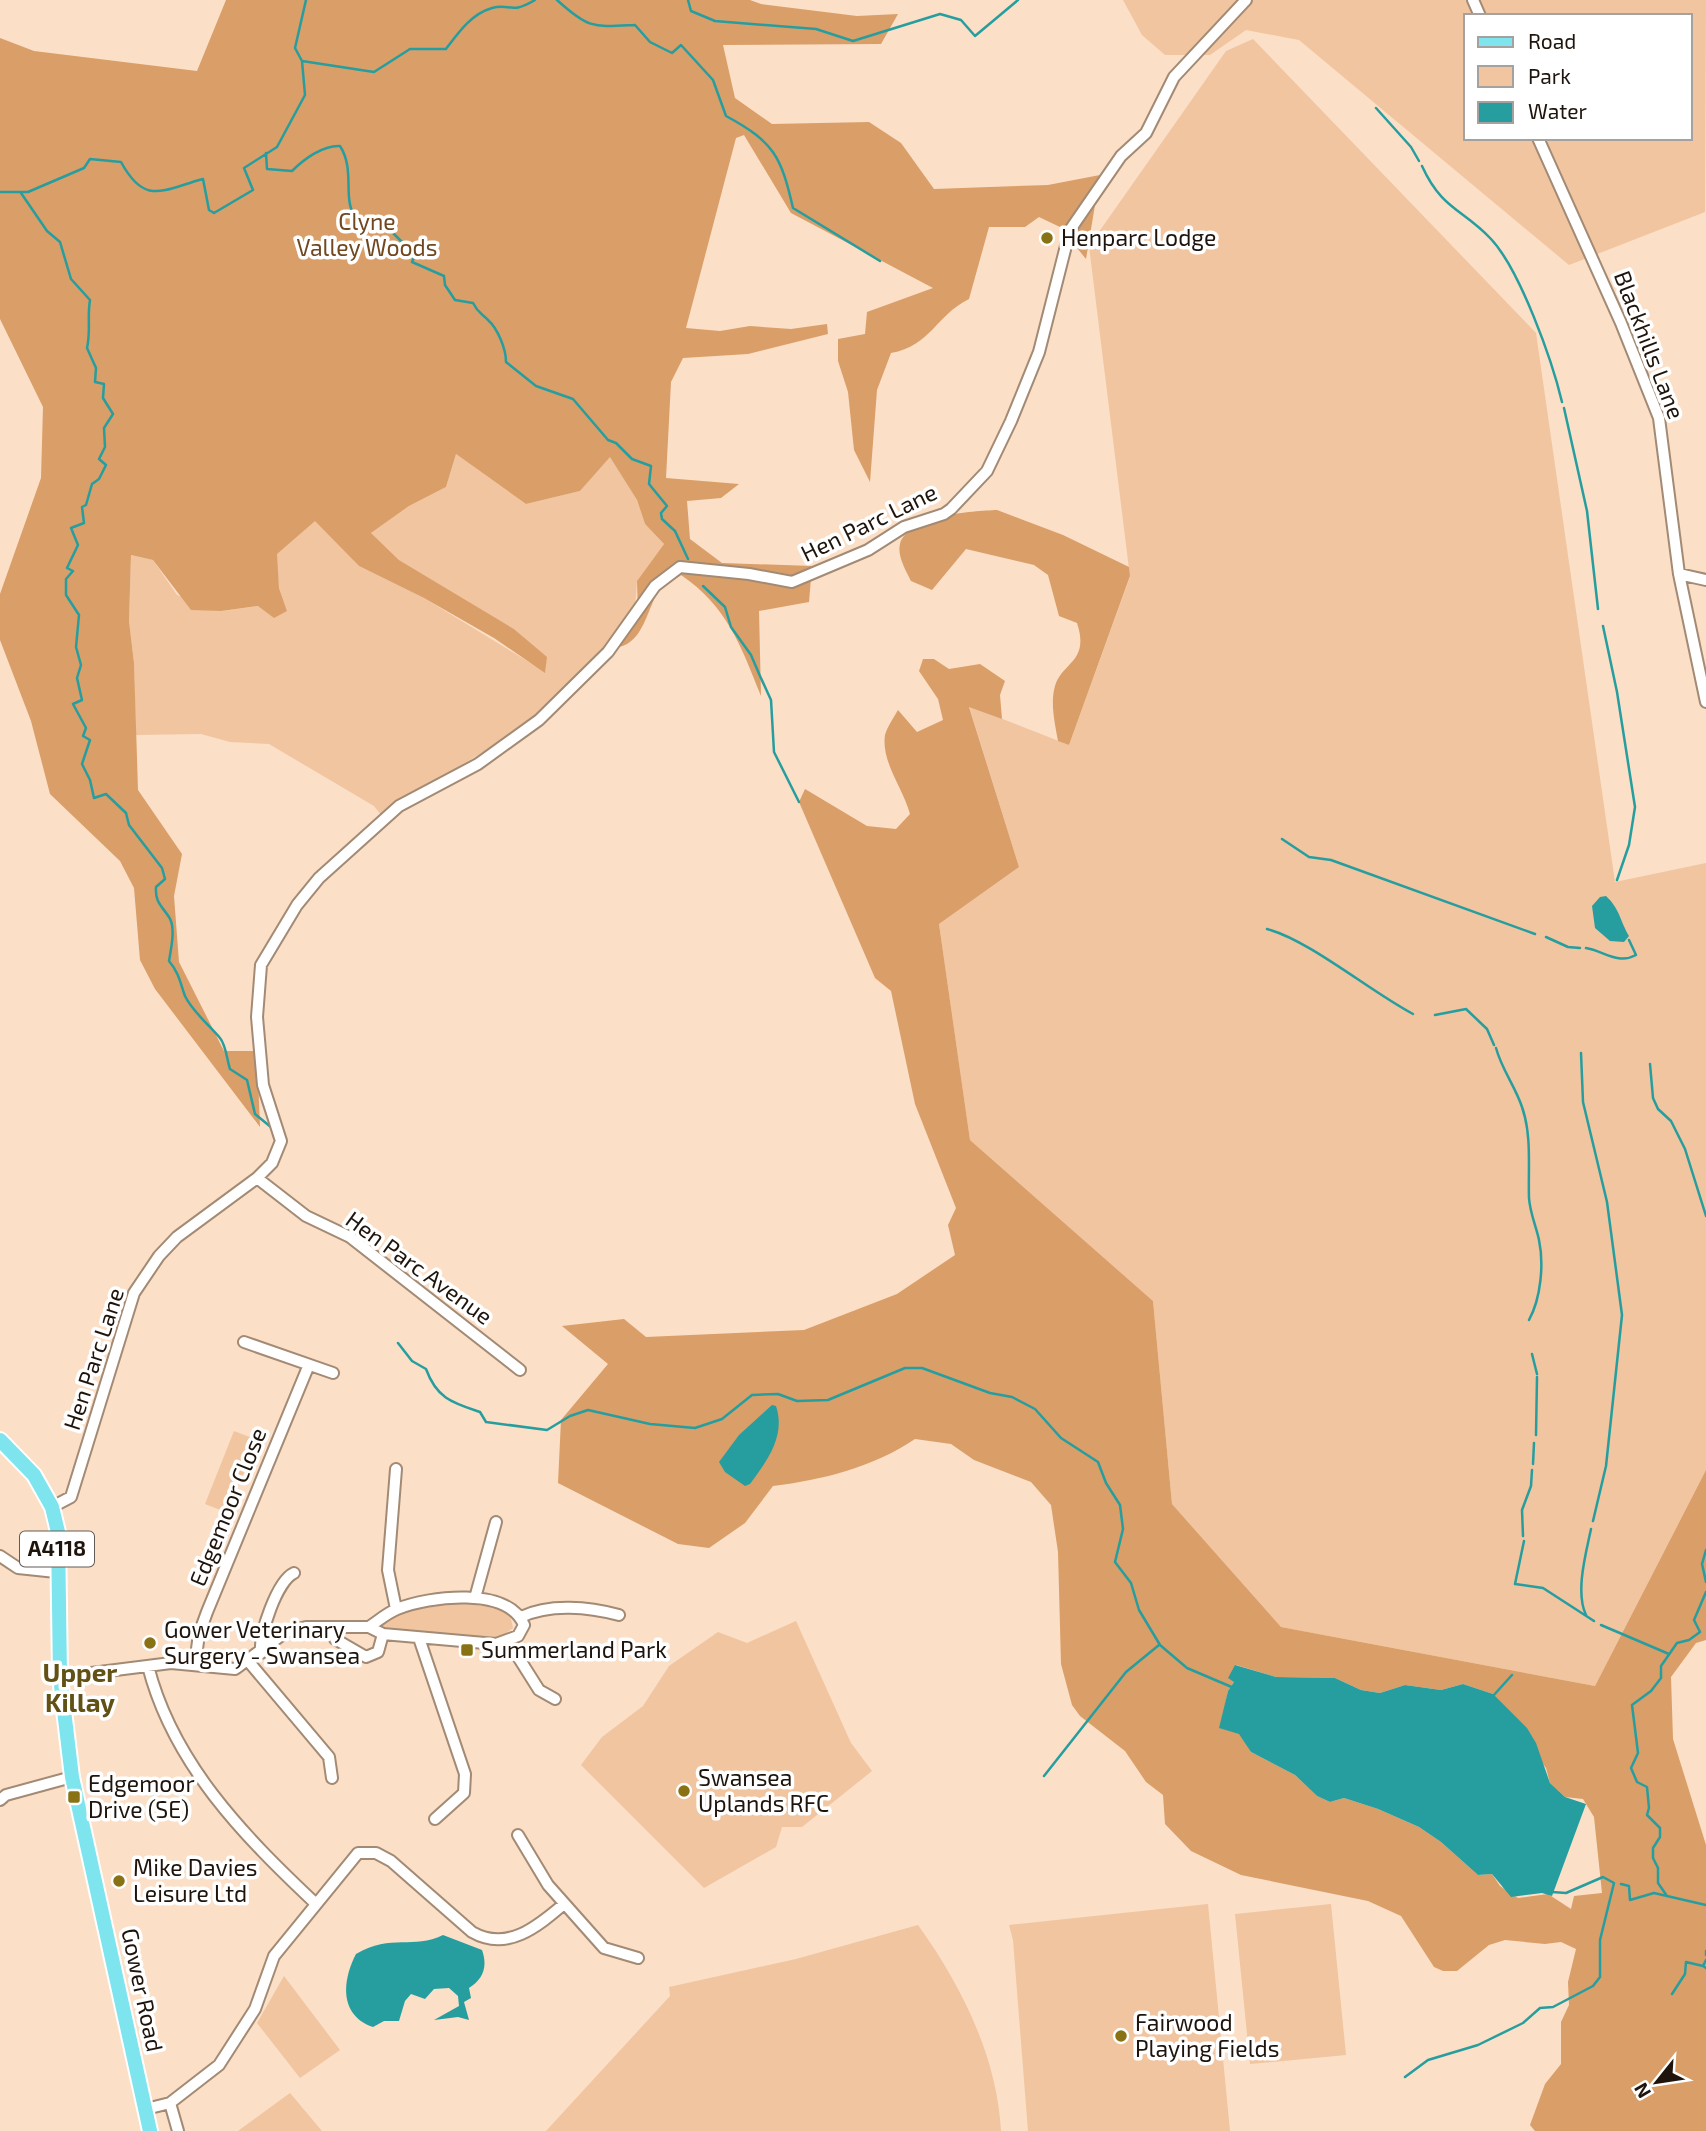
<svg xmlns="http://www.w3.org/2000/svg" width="1706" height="2131" font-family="'Exo 2',sans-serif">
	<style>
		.green { fill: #f0c5a0; fill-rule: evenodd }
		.forest { fill: #da9e68; fill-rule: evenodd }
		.water { fill: #269e9f }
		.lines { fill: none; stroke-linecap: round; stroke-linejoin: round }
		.stream { stroke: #269e9f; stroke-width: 2.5 }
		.minor-casing { stroke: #a38a74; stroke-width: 14 }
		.major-casing { stroke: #fff; stroke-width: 18 }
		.minor { stroke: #fff; stroke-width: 10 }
		.major { stroke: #7ee4ed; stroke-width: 14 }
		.poi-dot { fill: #897214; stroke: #fff; stroke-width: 2.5 }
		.labels { text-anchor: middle; stroke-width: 7; stroke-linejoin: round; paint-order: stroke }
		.shield { fill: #fff; stroke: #625a55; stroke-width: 2 }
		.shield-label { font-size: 21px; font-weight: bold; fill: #1e140c }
		.park-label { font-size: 23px; fill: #70471f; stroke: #fff }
		.poi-label { font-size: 23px; fill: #1e140c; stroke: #fff; text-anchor: start }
		.street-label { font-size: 23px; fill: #1e140c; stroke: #fff }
		.quarter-label { font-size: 26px; font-weight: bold; fill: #615114; stroke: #fff }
	</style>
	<rect width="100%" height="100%" fill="#fbdfc7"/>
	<path class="green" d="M1123,0h583l-1,212 -136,53 -270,-225 -53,-10 -36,25h-45l-23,-20zM1466,16h224v122h-224z
		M1253,39l283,294 79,549 91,-19v607l-111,216 -314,-59 -109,-123 -19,-203 -183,-161 -31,-216 80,-57 -50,-161 100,39 61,-168 -41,-331 137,-195z
		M456,454l70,50 54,-13 30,-35 27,44 8,24 19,20 -27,37 -2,27 -41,54 -35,34 -36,31 -142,88 -7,-9 -105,-62 -39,-2 -29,-8 -65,1 -2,-72 -5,-42 2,-66 22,5 24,35 44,16 38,-5 28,5 -8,-23 -3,-34 39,-34 44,46 65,32 121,74 1,-15 -32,-28 -115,-69 -28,-27 38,-27 37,-19z
		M234,1431l23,9 -29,73 -23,-9z
		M463,1602l39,8 8,5 3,13 -15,11 -113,-9 -3,-5 17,-13z
		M796,1621l55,122 21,28 -70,56h-20l-6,20 -72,41 -123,-123 21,-28 41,-31 26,-40 49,-34 29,11z
		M1208,1904l22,227h-202l-15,-191 -4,-15z
		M1331,1904l15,151 -96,9 -15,-150z
		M918,1925c43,60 79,131 83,206h-455l124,-135 -1,-9 127,-28z
		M284,1976l56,74 -40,28 -43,-55z
		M290,2093l32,38h-84z"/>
	<path class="forest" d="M226,0h524l11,4 96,12 41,-2 -17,30 -158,1 12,53 37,26 97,-2 32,21 33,46 114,-4 52,-10 -14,84 -26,-32 -21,-10 -14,10h-36l-20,72c-33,16 -38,47 -78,54l-14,37 -7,92 -16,-32 -6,-58 -10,-31v-22l27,-5 2,-22 66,-24 -142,-75 -47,-78 -8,3 -50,190 34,3 30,-5 41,3 36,-5 1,10 -80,20 -65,4 -12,24 -5,96 73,6 -18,14 -34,3 3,38 32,24 90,3 -3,36 -50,9 2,85c-20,-50 -34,-90 -80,-121 -7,5 -18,10 -23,17 -11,18 -15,50 -39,55l19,-30 -1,-36 27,-37 -19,-20 -8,-24 -27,-43 -30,34 -54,13 -70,-50 -10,33 -37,19 -38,27 28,27 115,69 33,28 -2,16 -51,-35 -70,-40 -65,-32 -44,-45 -38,33 2,34 8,23 -13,7 -16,-12 -37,5 -30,-1 -38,-50 -22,-5 -2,66 5,42 4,127 44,64 -8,42 5,66 45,89h33l3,76 -105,-138 -15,-29 -6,-72 -14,-27 -70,-67 -19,-73 -31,-81v-46l41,-116 2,-71 -43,-88v-281l34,13 163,20z
		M997,510l66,25 66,32 1,9 -61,169 -11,-4c-3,-17 -8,-38 -3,-55 7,-24 35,-24 22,-63l-18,-7 -11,-41 -14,-10 -68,-16 -34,41 -21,-9c-5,-10 -14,-25 -11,-37 9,-29 72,-33 97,-34z
		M923,659h11l15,10 31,-5 25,17 -5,14 2,24 -33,-12 50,160 -80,57 31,216 183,161 19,203 109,123 314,59 111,-216v170l-10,3 -25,34 2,62 33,106v286h-171l-5,-6 15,-41 16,-20v-42l8,-17 -1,-23 8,-33 -15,-7 -16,2 -40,-4 -16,5 -32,26h-14l-9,-4 -33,-51 -33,-15 -127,-26 -50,-24 -26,-27 -2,-29 -17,-13 -21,-31 -45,-35 -8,-11 -11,-41 -3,-112 -7,-47 -20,-23 -57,-22 -23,-16 -36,-5c-41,28 -93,41 -142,47l-28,37 -36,25 -31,-4 -120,-61 3,-63 47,-56 -46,-38 62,-7 22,18 158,-7 93,-36 58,-39 -7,-30 8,-17 -41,-104 -24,-113 -16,-13 -76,-176 6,-13 62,37 29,3 14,-15c-7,-26 -29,-52 -25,-79 2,-8 9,-18 13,-25l19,22 26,-12 -5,-21 -19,-28zM1236,1665l40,12 59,1 26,12 19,3 25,-8 36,5 22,-6 30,10 53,74 4,15 15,14 18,2 11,18 8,76 -28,3 -3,13 -23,-15 -30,4 -18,-12 -8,-12 -14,1 -37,-33 -22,-15 -41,-18 -34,-11 -14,4 -13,-6 -22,-21 -44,-23 -26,-47 3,-14 6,-9z"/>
	<path class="water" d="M1606,896c14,13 14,25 23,40l-5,6 -14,-1 -15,-13 -3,-22 8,-9z
		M772,1405l4,1c10,30 -9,55 -26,78l-5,2 -20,-14 -6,-10 20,-27z
		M1235,1665l41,12 59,1 26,12 19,3 25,-8 36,5 22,-6 30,10 34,34 9,15 14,40 15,14 21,7 -34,92 -10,-3 -31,4 -19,-23 -14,1 -37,-33 -22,-15 -41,-18 -34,-11 -14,4 -13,-6 -22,-21 -44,-23 -12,-18 -20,-6 9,-37 6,-9 -6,-4z
		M443,1935l39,15c6,17 1,29 -13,38l2,10 -7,4 5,18 -11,-3 -24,3 25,-14 -1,-10 -9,-8 -15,1 -9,10 -14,-5 -6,7 -6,20h-15l-11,6c-34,-12 -31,-46 -17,-73 36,-21 57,-4 87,-19z"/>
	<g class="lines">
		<path class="stream" d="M557,0c32,29 36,27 78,25l15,17 22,11 9,-8 32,35 13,36c48,26 55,40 67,92l87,53
			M688,0l3,11 24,10 101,8 37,12 87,-27 21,6 14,16 43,-36
			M302,61l72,11 36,-23h36c12,-16 25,-35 46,-41 19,-5 18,7 43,-8
			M1376,108l35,39 8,14
			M266,153l1,16 25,2c12,-12 31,-26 48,-25 22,34 -14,79 49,83l26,26 -3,7 32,14 1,9 10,15 18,3c5,10 8,10 15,17 10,9 18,29 18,42l30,24 37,13 35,41 8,3 16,16 19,7 -2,18 18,22 -6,7 1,6 13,12 13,28
			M1422,166c20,44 41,43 69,73 29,31 61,121 71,163
			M0,192h28l56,-24 6,-9 31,3c24,44 41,28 82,17l6,31 5,3 39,-23 -9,-22 33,-21 28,-52 -3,-34 -7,-13 11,-48
			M21,193l26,38 13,11 11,37 19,21c-3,17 1,31 -3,48l9,20 -1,14 9,2 -1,14 10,16 -9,14 1,19 -6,12 7,6 -7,14 -7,5 -6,21 -4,2 2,16 -13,5 7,17 -11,23 6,3 -7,8v16l13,20 -3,32 5,18 -4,13 5,22 -9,4 13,24 -3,8 7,4 -8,24 8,16 4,18 12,-4 20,19 3,12 33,43 3,11 -9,8c-1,15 5,18 13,30 7,10 2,32 0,44 10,12 11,21 16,35 7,15 24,29 35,42 6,7 7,22 10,31l17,11 8,34 17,14
			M1564,408l23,103 11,98
			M703,586l22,21 6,20 20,28 9,21 11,24 3,52 25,50
			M1603,626l14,66 18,115 -6,38 -12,35
			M1282,839l27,18 22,3 204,74
			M1267,929c42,11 104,63 146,85
			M1546,937l22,10 12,1
			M1586,948c18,3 32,17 50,7l-7,-15
			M1435,1015l31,-6 21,20 7,16
			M1496,1048c6,22 19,38 26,59 10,28 6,62 7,91 1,15 7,28 10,42 5,24 2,58 -10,80
			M1581,1053l2,49 24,100 15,113 -16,151 -13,55
			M1650,1064l3,34 5,11 13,12 14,28 21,67
			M398,1343l14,18 14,8c11,30 27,34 54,43l6,10 61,8 23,-14 18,-6 62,14 45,4 27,-9 30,-24 26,-1 19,7 31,-1 77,-32h17l68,25 22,4 23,12 26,29 37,24 8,21 14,22 3,24 -8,33 16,21 8,27 21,35 27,23 47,20
			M1532,1354l5,20
			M1536,1435l1,-58
			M1533,1464l1,-21
			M1523,1536l-1,-26 9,-24 1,-16
			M1524,1541l-9,43 28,4 51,33
			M1706,1550l-4,14 4,18
			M1586,1615c-11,-23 0,-62 5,-86
			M1601,1625l68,29
			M1493,1696l19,-21
			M1044,1776l82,-104 33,-27
			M1621,1884l8,2 1,14 24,-7 52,12
			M1667,1896l-9,-13v-15l-5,-10v-10l7,-11v-9l-13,-13 2,-7 -2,-21 -10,-5 -6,-14 7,-15 -6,-48 19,-14 10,-13v-12l16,-23 12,-3 11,-8 -6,-12 12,-28
			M1706,1951v4
			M1706,1960l-3,6 3,2
			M1672,1994l13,-20 1,-12 17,4
			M1405,2077l23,-17 50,-15 45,-22 17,-15 13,-1 40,-21 7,-9v-37l14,-57 -11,-6 -37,16 -14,-1"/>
		<g class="minor-casing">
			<path id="minor" d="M1473,0l7,16
				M1538,138l83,185 38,95 20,156 27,128
				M1679,574l27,6
				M257,1178l49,38 44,21 170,133
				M244,1342l89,31
				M52,1507l19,-10 63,-204 25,-37 18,-19 80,-59 15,-15 9,-22 -18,-56 -6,-68 4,-52 36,-60 22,-27 80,-72 79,-42 61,-44 69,-68 47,-66 25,-19 69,7 43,8 76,-32 36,-23 40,-13 7,-5 36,-38 24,-50 28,-69 31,-122 51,-74 25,-23 28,-56 72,-77
				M0,1556l18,12 38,4
				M475,1598l21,-76
				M396,1609l-8,-39 8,-101
				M521,1617c29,-14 68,-10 98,-2
				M334,1627l1,12 31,18 12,-5 5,-18
				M419,1638l46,136 -1,19 -29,26
				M508,1641l31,49 16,9
				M261,1653c-2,-19 16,-72 33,-80
				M249,1662l80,95 3,21
				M195,1664l4,-30 8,-22 101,-245
				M148,1666c25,98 96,170 167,237
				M60,1677l111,-14 64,6 51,-37 20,-5h63l14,7 113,10 22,-8 6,-11c-16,-39 -95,-29 -127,-16 -10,4 -19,12 -28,18
				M0,1800l6,-5 66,-18
				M518,1835l30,50 56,63 34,10
				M170,2103l8,28
				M146,2109l24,-6 49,-38 36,-56 19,-53 84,-103h18l15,8 81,71c35,20 65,-5 92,-28"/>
		</g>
		<g class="major-casing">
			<path id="major" d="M0,1440l34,35 18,32 6,25 2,145 12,100 78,354"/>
		</g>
		<use href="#minor" class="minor"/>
		<use href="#major" class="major"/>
	</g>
	<g class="poi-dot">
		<circle cx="1047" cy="238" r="7"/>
		<circle cx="150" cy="1643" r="7"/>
		<rect x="460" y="1643" width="14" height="14" rx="3.5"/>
		<circle cx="684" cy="1791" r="7"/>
		<rect x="67" y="1790" width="14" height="14" rx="3.5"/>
		<circle cx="119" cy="1881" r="7"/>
		<circle cx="1121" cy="2036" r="7"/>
	</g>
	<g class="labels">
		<rect class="shield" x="20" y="1531.5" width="74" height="35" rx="5"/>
		<g class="shield-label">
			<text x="57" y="1556">A4118</text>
		</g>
		<g class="park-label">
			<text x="367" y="230">Clyne<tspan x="367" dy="26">Valley Woods</tspan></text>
		</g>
		<g class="poi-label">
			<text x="1061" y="246">Henparc Lodge</text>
			<text x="164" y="1638">Gower Veterinary<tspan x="164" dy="26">Surgery - Swansea</tspan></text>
			<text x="481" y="1658">Summerland Park</text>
			<text x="698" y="1786">Swansea<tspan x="698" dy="26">Uplands RFC</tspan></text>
			<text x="88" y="1792">Edgemoor<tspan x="88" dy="26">Drive (SE)</tspan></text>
			<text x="133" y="1876">Mike Davies<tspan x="133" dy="26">Leisure Ltd</tspan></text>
			<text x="1135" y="2031">Fairwood<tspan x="1135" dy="26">Playing Fields</tspan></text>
		</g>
		<g class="street-label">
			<text transform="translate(1649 345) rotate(69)" y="8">Blackhills Lane</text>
			<text transform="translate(869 523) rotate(-26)" y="8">Hen Parc Lane</text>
			<text transform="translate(419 1268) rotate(36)" y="8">Hen Parc Avenue</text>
			<text transform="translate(94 1359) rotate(-72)" y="8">Hen Parc Lane</text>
			<text transform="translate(228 1507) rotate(-68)" y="8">Edgemoor Close</text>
			<text transform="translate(142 1990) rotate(78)" y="8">Gower Road</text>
		</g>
		<g class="quarter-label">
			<text x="80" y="1682">Upper<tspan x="80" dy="30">Killay</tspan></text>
		</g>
	</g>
	<rect x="1464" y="14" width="228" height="126" fill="#ffffff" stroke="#a5a19e" stroke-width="2"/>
	<rect x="1478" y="37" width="35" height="10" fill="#7ee4ed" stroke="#a5a19e" stroke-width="2"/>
	<text x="1528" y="49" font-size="21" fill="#1e140c">Road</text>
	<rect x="1478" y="66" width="35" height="21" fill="#f0c5a0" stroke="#a5a19e" stroke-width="2"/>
	<text x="1528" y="84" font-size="21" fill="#1e140c">Park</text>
	<rect x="1478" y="102" width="35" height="21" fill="#269e9f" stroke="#a5a19e" stroke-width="2"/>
	<text x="1528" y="119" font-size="21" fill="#1e140c">Water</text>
	<g transform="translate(1657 2082) rotate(240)" stroke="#ffffff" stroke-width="5" paint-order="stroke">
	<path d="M0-5L12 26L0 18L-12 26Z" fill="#1e140c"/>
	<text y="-10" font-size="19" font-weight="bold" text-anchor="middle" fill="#1e140c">N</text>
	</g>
</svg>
